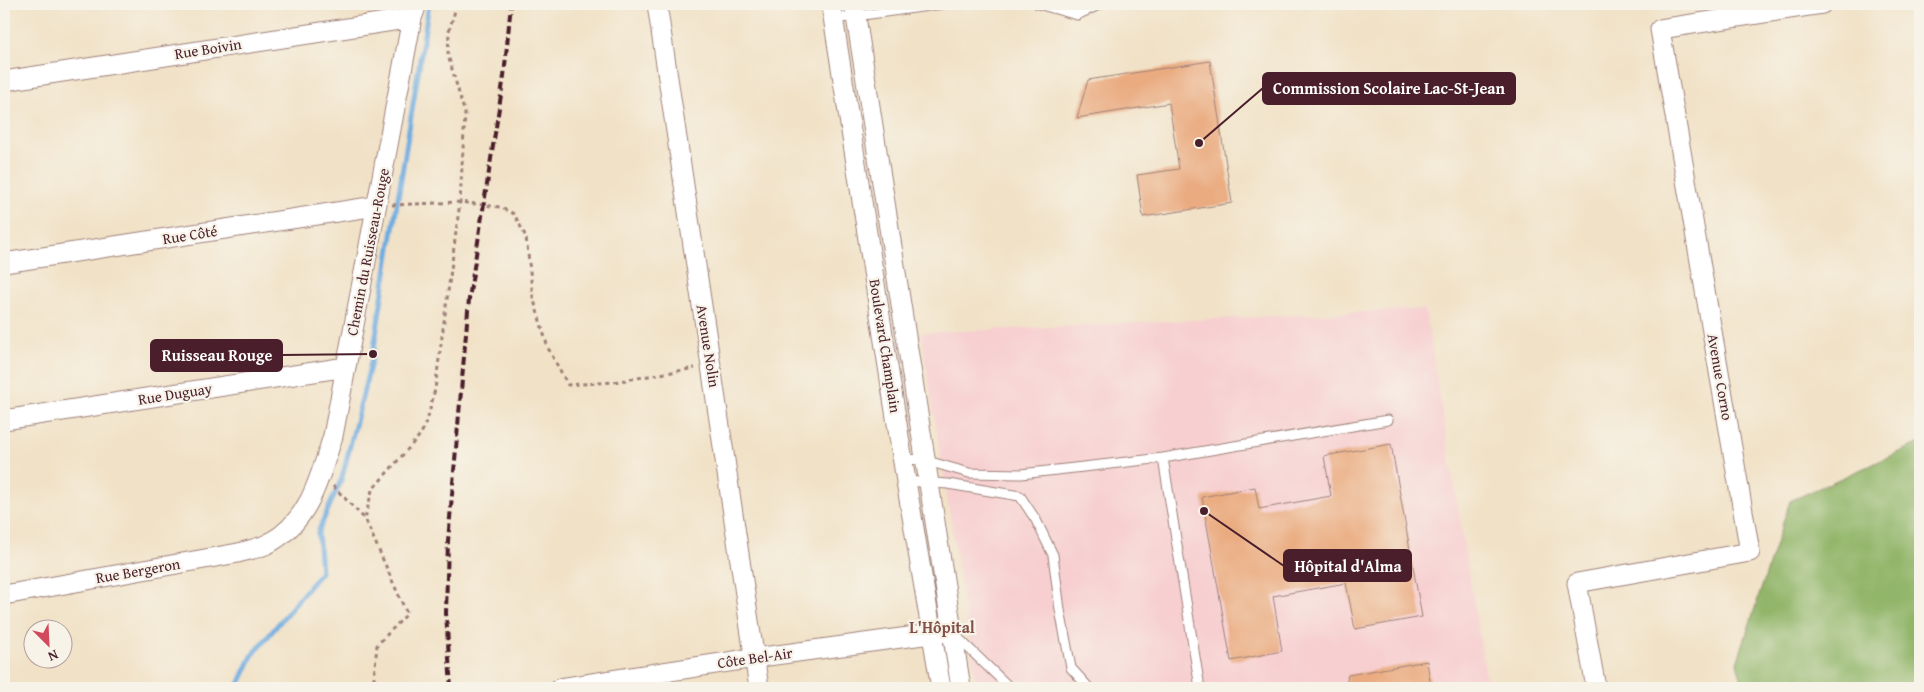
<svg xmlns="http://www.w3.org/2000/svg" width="1924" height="692" font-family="'Gentium Book Plus',serif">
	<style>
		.built { fill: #f7cfd0 }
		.forest { fill: #91b569; stroke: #6e6a4a }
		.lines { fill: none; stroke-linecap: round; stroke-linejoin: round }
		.stream { stroke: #6dabe0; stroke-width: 5 }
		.building { fill: #eaab80 }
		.lane-casing { stroke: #9e8079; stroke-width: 11 }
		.street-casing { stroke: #9e8079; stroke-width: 21 }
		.path { stroke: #9e8079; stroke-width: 3; stroke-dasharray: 4 4; stroke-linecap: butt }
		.lane { stroke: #fff; stroke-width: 9 }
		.street { stroke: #fff; stroke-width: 19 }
		.rail { stroke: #4a1f2b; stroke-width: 4; stroke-dasharray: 8 4; stroke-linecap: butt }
		.labels { text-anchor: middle; stroke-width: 4.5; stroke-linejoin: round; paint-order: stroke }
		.street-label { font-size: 15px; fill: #4a1f2b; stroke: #f7f3e8 }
		.neighbourhood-label { font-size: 16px; font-weight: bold; fill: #825049; stroke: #f7f3e8 }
		.leader { fill: none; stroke: #4a1f2b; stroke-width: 2 }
		.callout-dot { fill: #4a1f2b; stroke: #f7f3e8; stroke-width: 2 }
		.callout { fill: #4a1f2b; stroke: #4a1f2b; stroke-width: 2 }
		.callout-label { font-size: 16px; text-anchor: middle; font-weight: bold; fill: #fff }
	</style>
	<rect width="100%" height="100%" fill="#f7f3e8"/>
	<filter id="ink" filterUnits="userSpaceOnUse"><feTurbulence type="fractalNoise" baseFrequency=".02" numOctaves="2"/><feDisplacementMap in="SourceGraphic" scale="10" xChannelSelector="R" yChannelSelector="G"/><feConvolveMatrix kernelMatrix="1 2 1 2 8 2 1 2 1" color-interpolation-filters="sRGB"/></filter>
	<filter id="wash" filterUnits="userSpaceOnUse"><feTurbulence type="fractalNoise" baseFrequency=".0096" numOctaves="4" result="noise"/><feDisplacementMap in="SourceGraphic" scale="20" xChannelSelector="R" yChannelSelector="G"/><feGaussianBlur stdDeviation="1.12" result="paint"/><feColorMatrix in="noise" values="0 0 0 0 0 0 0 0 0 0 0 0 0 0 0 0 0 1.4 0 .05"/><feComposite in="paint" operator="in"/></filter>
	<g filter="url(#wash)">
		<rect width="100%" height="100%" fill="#f1e2c7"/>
		<path class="built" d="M1425,309l63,379h-511l-56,-355z"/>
		<path class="forest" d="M1920,443v245h-176l-7,-25 53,-162z"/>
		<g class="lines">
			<path class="stream" d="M237,688l15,-32 69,-84 -3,-40 24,-54 31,-124 56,-350"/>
		</g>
		<g id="blocks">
			<path class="building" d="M1210,61l22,142 -89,14 -6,-42 42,-6 -10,-66 -92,15 11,-38z
				M1391,444l31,173 -67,12 -9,-46 -73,13 9,55 -51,10 -29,-164 53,-10 4,22 72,-13 -7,-40z
				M1427,661l4,27h-86l3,-13z"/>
		</g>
	</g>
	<g filter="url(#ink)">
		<use href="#blocks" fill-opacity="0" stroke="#9e8079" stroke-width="1"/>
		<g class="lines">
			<g class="lane-casing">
				<path id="lane" d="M1038,4l39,11 24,-11
					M834,19l109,-15
					M1163,458l225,-38
					M903,459l21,1 45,13 52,1 142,-16 37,230
					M906,481l42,3 72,12 16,24 17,35 7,55 11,58 18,20
					M955,635l55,53"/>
			</g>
			<g class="street-casing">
				<path id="street" d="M657,4l102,684
					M831,4l75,477 35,207
					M854,4l107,684
					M4,81l408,-63
					M4,263l372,-57
					M4,420l342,-53
					M4,595l234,-42c10,-3 24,-5 33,-11 39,-22 49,-66 62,-106l79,-418 5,-14
					M560,688l194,-30 191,-26
					M1596,688l-19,-105 173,-31 -90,-523 162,-25"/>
			</g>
			<path class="path" d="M392,205l68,-3 40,5 14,7 12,23 7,60 15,51 20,37 46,-3 81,-14
				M333,486l32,33
				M373,688l4,-43 30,-31 -42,-95 7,-29 49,-56 7,-17 7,-28 25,-187 5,-88 -17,-59 1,-24 8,-27"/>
			<use href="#lane" class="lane"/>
			<use href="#street" class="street"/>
			<path class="rail" d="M451,688l-5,-75 2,-72 21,-242 35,-223 7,-72"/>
		</g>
	</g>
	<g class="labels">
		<g class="street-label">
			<text transform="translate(208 49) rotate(-9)" y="5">Rue Boivin</text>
			<text transform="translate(190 235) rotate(-9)" y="5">Rue Côté</text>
			<text transform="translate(368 252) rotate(-79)" y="5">Chemin du Ruisseau-Rouge</text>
			<text transform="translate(708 346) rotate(81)" y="5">Avenue Nolin</text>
			<text transform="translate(885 346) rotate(81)" y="5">Boulevard Champlain</text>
			<text transform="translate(1720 377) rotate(80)" y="5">Avenue Corno</text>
			<text transform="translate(175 394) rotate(-9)" y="5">Rue Duguay</text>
			<text transform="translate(138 571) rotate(-10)" y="5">Rue Bergeron</text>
			<text transform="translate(755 658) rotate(-8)" y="5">Côte Bel-Air</text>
		</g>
		<g class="neighbourhood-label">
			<text x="942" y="633">L'Hôpital</text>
		</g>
	</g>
	<path class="leader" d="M1199 143L1263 88M373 354L282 355M1204 511L1284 566"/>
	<g class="callout-dot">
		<circle cx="1199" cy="143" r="5"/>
		<circle cx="373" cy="354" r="5"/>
		<circle cx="1204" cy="511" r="5"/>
	</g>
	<g class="callout">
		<rect x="1263" y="73" width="252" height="31" rx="5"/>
		<rect x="151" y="340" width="131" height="31" rx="5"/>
		<rect x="1284" y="550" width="127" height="31" rx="5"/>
	</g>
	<g class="callout-label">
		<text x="1389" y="94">Commission Scolaire Lac-St-Jean</text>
		<text x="217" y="361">Ruisseau Rouge</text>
		<text x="1348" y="572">Hôpital d'Alma</text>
	</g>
	<rect width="1924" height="692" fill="none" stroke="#f7f3e8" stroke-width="20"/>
	<g transform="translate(48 644) rotate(156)"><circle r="24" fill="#f7f3e8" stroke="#b29e9c"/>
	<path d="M0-4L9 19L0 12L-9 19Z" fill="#d1495b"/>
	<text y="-8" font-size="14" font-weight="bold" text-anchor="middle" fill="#4a1f2b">N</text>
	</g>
</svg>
